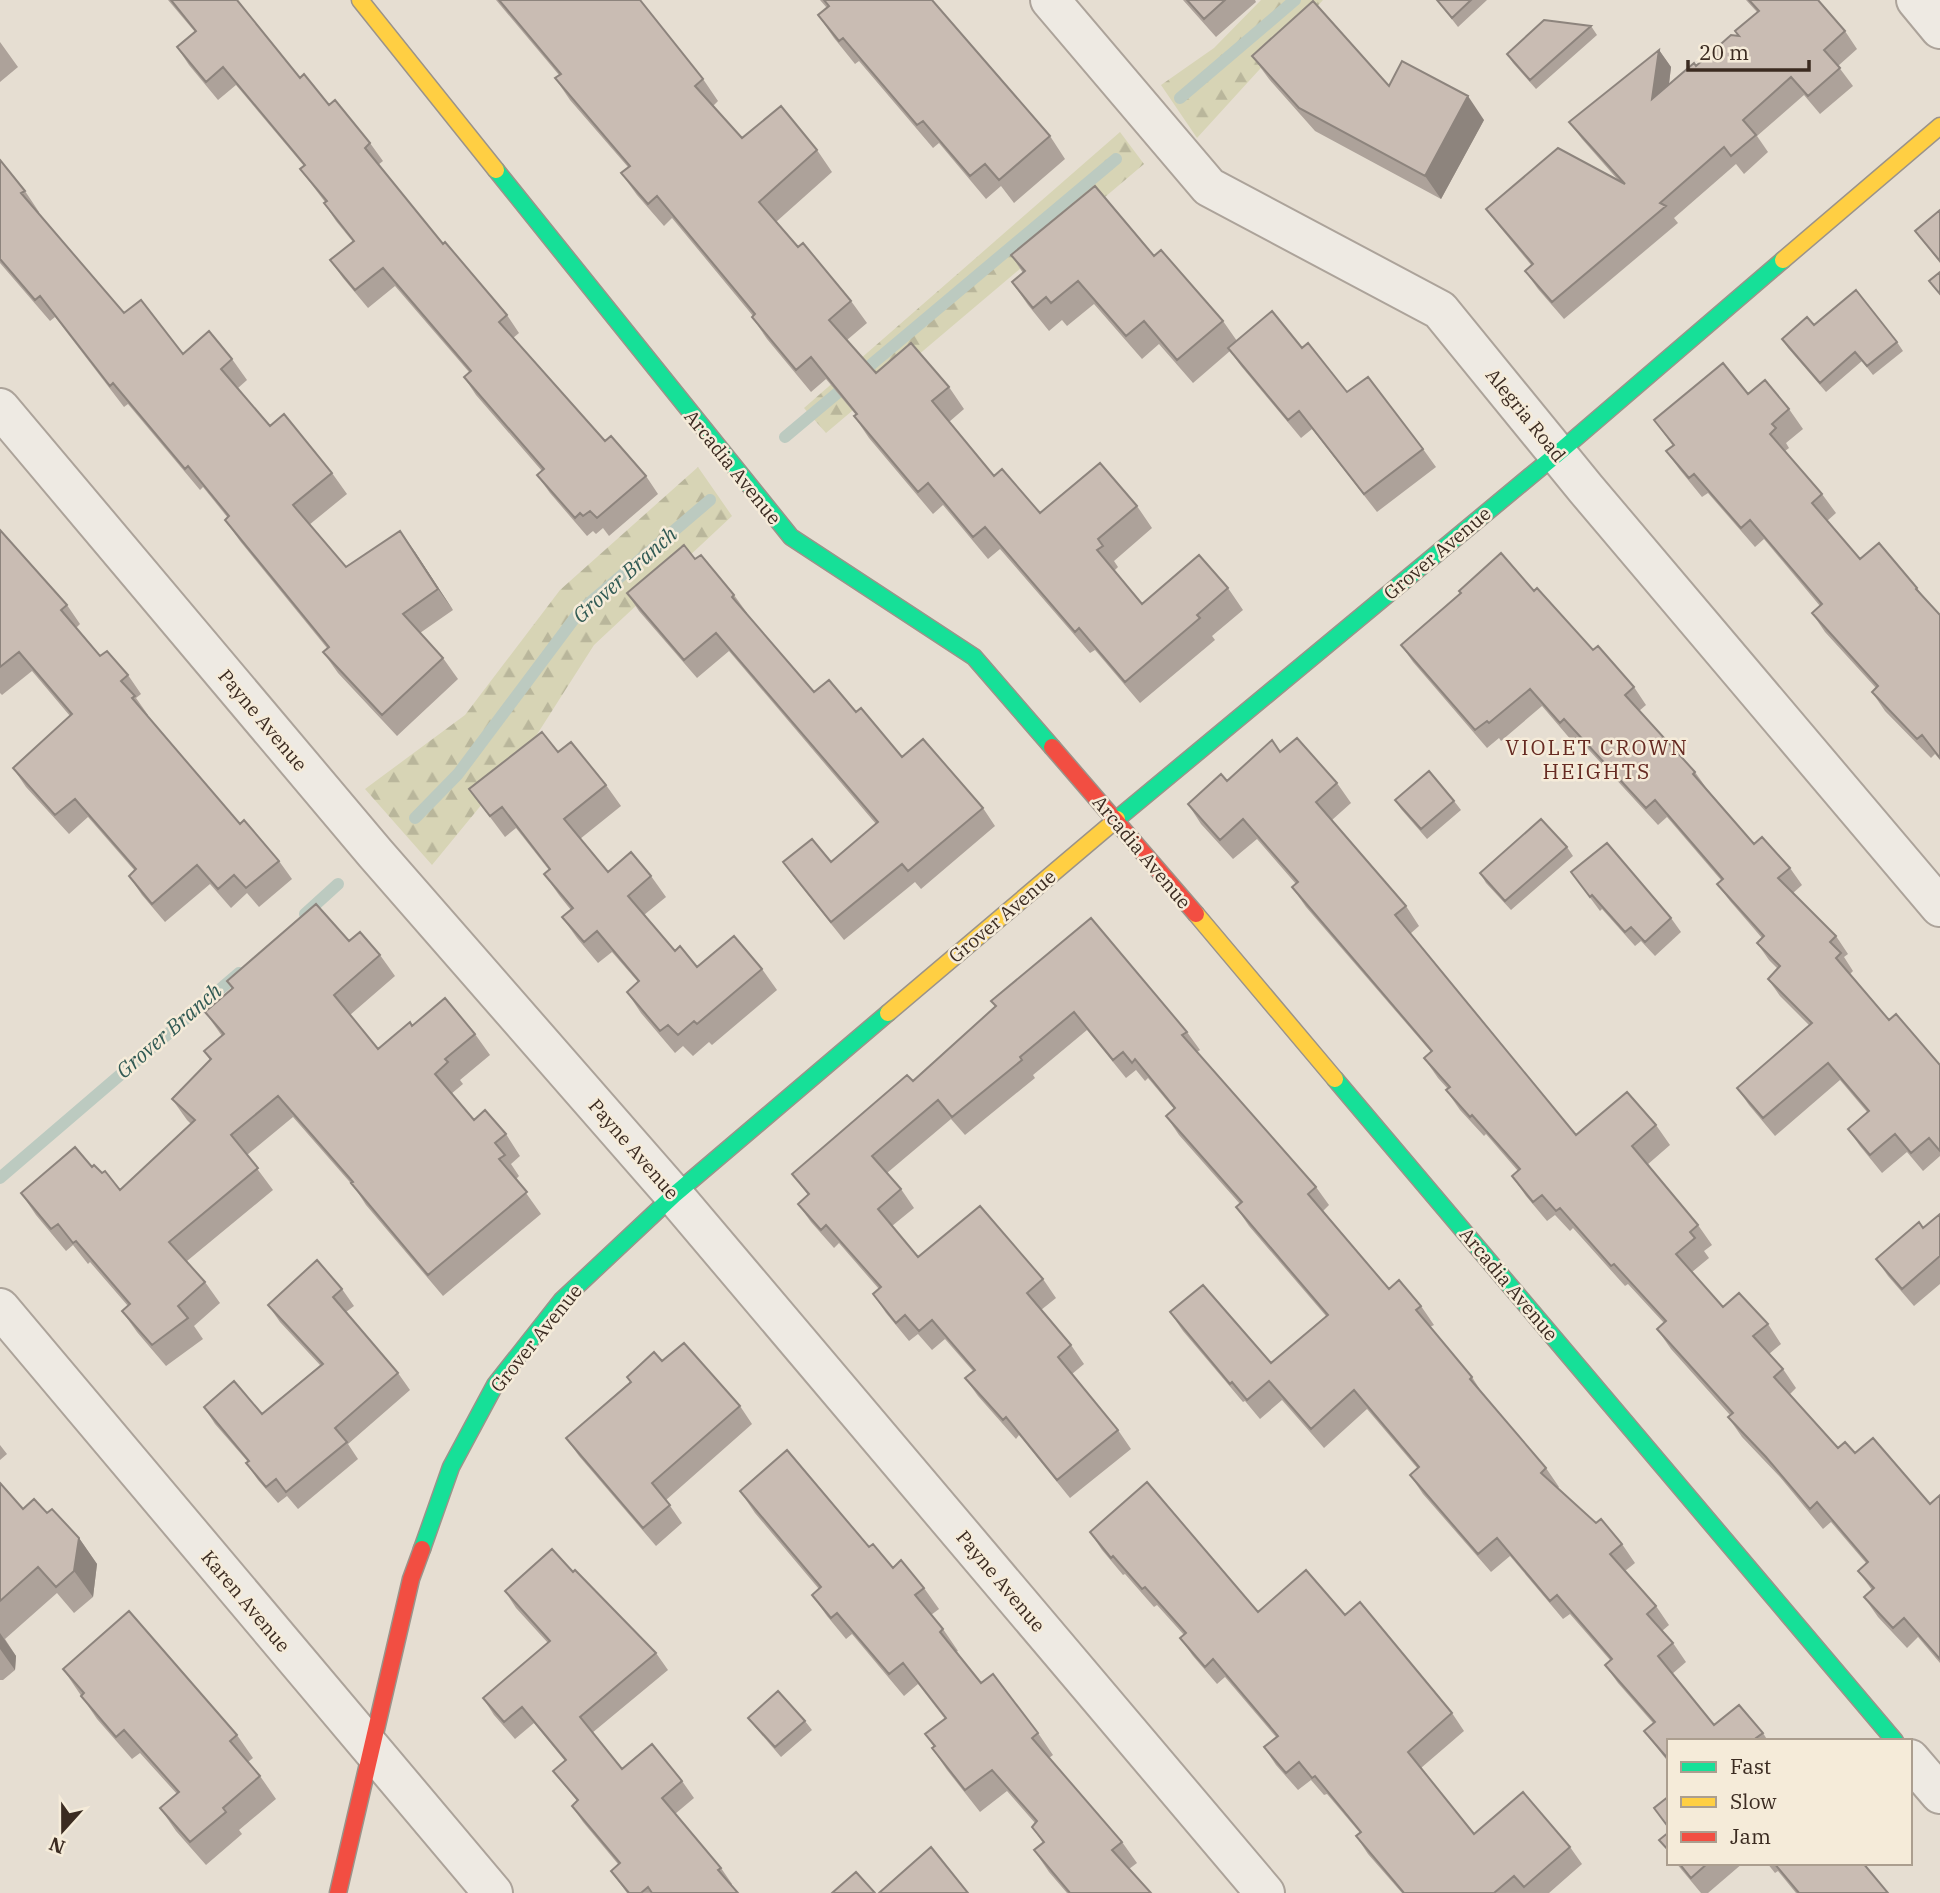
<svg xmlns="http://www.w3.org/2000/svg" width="1940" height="1893" font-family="'IBM Plex Serif',serif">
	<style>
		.forest { fill: url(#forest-firs) }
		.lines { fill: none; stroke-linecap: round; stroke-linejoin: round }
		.stream { stroke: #bccac0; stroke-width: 12 }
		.street-casing { stroke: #aca39a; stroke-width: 42 }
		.fast-casing { stroke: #9b938a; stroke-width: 19 }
		.slow-casing { stroke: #9b938a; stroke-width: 19 }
		.jam-casing { stroke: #9b938a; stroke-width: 19 }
		.street { stroke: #eeeae3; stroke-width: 38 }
		.fast { stroke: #16e098; stroke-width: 16 }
		.slow { stroke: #ffcf43; stroke-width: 16 }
		.jam { stroke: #f24e42; stroke-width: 16 }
		.wall { fill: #ada29a }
		.shaded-wall { fill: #8d847d }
		.building { fill: #c9bcb3; stroke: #8d847d; stroke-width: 2 }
		.labels { text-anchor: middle; stroke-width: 5; stroke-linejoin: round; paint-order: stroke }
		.street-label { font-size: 19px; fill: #3b2b21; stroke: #f5ebd9 }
		.water-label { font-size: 21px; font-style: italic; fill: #315a54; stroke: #f5ebd9 }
		.neighbourhood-label { font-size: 21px; letter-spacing: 2px; fill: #662a22; stroke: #f5ebd9 }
	</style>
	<defs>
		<pattern id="forest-firs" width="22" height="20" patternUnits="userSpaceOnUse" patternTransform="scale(1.75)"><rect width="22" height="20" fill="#d7d4b5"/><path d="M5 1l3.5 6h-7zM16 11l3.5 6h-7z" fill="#b9b69b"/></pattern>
	</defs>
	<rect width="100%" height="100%" fill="#e6ded2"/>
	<path class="forest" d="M1261,0h62l-126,138 -36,-53 53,-37z
		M1120,132l24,32 -318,269 -22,-25z
		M698,467l34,49 -138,129 -65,102 -97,118 -67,-76 100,-74 95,-125z"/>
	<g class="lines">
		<path class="stream" d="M1180,98l115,-98
			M785,437l331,-278
			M415,818l43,-44 122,-163 130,-111
			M305,914l33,-30
			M0,1178l239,-205"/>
		<g class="street-casing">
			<path id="street" d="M1050,0l159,187 231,123 146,179 354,418
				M1916,0l24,29
				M0,408l375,445 299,342 591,698
				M0,1308l493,585
				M1910,1759l30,35"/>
		</g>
		<g class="fast-casing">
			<path id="fast" d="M496,170l295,367 183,120 78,90
				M1117,819l440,-365 226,-194
				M1335,1079l560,662
				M422,1549l29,-82 44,-82 67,-85 112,-105 214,-182"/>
		</g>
		<g class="slow-casing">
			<path id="slow" d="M360,0l136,170
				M1783,260l157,-134
				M1196,914l139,165
				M888,1013l229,-194"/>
		</g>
		<g class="jam-casing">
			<path id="jam" d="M1052,747l144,167
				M338,1893l73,-314 11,-30"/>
		</g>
		<use href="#street" class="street"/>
		<use href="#fast" class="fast"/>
		<use href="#slow" class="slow"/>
		<use href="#jam" class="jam"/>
	</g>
	<path class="wall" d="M168,0h69l63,78 70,65 13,18 -5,4 65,79 64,71 12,18 -6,5 92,103 41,35 12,18 -49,42 -6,-8 -7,6 -3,-3 -6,5 -37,-43 -13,-18 5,-4 -66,-76 -12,-18 5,-5 -74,-86 -27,22 -25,-30 -13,-18 23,-18 -17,-21 -12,-18 1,-1 -25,-33 4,-3 -68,-81 -18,15 -29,-35 -12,-18 18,-15z
		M496,0h144l63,79 15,22 -5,5 29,32 75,12 15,22 -56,50 22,25 53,54 16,22 -20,17 29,33 73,14 15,22 -15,13 45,54 46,37 97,-7 15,22 -38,33 4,6 -4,4 28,33 86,-16 15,22 -31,26 3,4 -75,63 -45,-53 -5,3 -90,-104 -12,10 -45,-54 -10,9 -64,-76 -15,-22 2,-1 -30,-36 -15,13 -44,-53 -15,-22 1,-1 -81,-98 -8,8 -27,-31 -16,-22 7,-6 -58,-67 -15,-22 4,-3z
		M820,0h112l118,136 15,23 -51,44 -13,-17 -15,13 -47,-56 -6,5 -74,-87 -4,3 -21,-26 -16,-23 9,-7z
		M1183,0h72l1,2 -40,35z
		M1437,0h50l-29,27z
		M1746,0h72l27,31 12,18 -19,17 15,20 -33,28 -16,-19 -47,41 11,16 -24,22 -8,-10 -62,54 4,5 -114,96 -26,-30 -13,-18 7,-5 -33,-40 -13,-17 132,-29 -36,-41 -13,-17 90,-72 12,17 -2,17 69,-48 19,-24z
		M1591,26l6,9 -61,54 -23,-26 -6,-9z
		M0,42l18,25 -18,15z
		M1252,56l137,30 95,34 -43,79 -126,-68 -46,-52z
		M0,160l25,31 14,21 -1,1 86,100 59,41 49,5 15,21 -9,8 32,38 62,47 15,21 -38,31 37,42 69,-15 38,58 -33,23 23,25 15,21 -61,57 -59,-63 -15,-21 4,-4 -87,-107 -15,-21 3,-2 -25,-31 -3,3 -72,-86 -4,3 -69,-90 -5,4 -50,-58z
		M1940,210v53l-25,-32z
		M1011,255l143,1 69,65 14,20 65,7 45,44 76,57 13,18 -59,45 -65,-83 -11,9 -60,-72 -11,-15 -37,32 -34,-39 -17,15 -48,-55 -27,22 -5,-6 -13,11 -21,-26 -16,-23 11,-9z
		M1814,325l83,17 6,9 -30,24 -11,-14 -36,31 -38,-44 -6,-9z
		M1748,394l41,15 14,20 -17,14 3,5 -4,3 37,43 14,19 -9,8 33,38 57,29 9,12 14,15v145l-5,-6 -4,4 -46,-47 -13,-19 4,-4 -51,-56 -13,-19 8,-7 -56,-67 -9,8 -47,-54 -6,4 -22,-27 -14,-19 7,-5 -19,-26z
		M0,530l67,75 13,19 -4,4 24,28 28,19 13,19 -5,4 12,17 -1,1 93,108 39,37 13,18 -33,28 -12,-14 -16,15 -21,-24 -45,38 -23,-27 -13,-19 6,-5 -47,-54 -19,17 -43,-47 -13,-19 57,-52 -38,-45 -30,24 -2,-2z
		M695,559l39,36 13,18h-1l68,79 42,20 46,45 81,51 12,18 -74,63 -6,-7 -71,58 -48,-60 -13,-18h48l45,-38 -147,-173 -32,27 -58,-67 -12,-18z
		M1534,591l59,59 41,37 12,18 -7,6 56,61 12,17 47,55 36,24 12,17 -9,8 43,43 12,18 -4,3 9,14 -3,3 39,46 51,45v91l-17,15 -16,-19 -25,21 -22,-27 -12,-17 19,-17 -27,-32 -65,56 -26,-31 -12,-17 72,-63 -29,-29 -12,-17 10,-10 -9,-9 -12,-17 5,-5 -32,-37 -13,-17 4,-4 -54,-63 -9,8 -81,-88 -5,4 -30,-35 -41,35 -2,-3 -12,10 -74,-86 -12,-17z
		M1272,740l8,12 57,31 14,20 -19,17 74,86 13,20 -9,8 166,201 80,-10 14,20 -23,20 51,60 14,20 -8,6 5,7 -17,14 31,35 45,17 13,20 -12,10 14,15 13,19 -6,6 48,54 17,5 75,51 10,-9v168l-22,-26 -11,11 -29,-31 -14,-20 8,-7 -14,-19 8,-8 -35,-41 -8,7 -43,-52 -38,-40 -14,-20 2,-2 -59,-66 -14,-20 7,-6 -36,-39 -3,2 -52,-58 -3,3 -15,-16 -8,6 -21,-25 -14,-20 6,-5 -32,-37 -2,2 -24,-26 -14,-20 2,-1 -10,-11 -14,-20 7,-6 -125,-145 -14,-20 4,-3 -39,-45 -24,20 -32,-35 -13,-20 39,-23z
		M558,752l48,33 15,21 -41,33 28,33 43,4 15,21 -22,18 31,36 22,16 65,2 15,21 -65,55 -3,-3 -16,14 -10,-10 -8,7 -34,-40 -14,-21 11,-10 -26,-30 -14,11 -21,-25 -15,-21 9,-7 -12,-15 -15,-21 5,-4 -33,-42 -11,9 -36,-48z
		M1395,800l59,1 7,9 -34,29 -26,-30z
		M1567,847l6,9 -62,54 -25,-27 -6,-10z
		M1571,872l100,46 10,14 -26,24 -14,-15 -6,5 -33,-37 -2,2z
		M1091,918l96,114 13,18 -3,2 119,135 13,18 -6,6 66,78 32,17 13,19 -4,2 42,50 12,19 62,72 13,19 -1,1 38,35 26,21 13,19 -10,8 31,35 13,19 -7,6 11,12 13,19 -14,12 42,51 49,8 5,8h-99v22l-25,-32 9,-8 -35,-40 -13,-18 5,-5 -40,-46 -7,5 -53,-63 -19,16 -68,-78 -13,-19 8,-6 -51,-60 -43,39 -42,-48 -22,19 -15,-18 -2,1 -60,-71 -13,-19 101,51 55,-47 -77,-90 -13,-19 4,-3 -61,-69 -13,-19 8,-7 -26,-31 -3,3 -9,-11 -10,8 -39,-48 -54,45 2,3 -70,57 -14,-16 -64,54 14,16 13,19 -22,18 26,31 125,22 13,19 -15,12 30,35 13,19 -12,10 46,56 13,19 -61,49 -51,-63 -3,4 -38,-43 -13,-18 8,-7 -28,-32 -13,11 -14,-16 -9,7 -23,-28 -13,-19 6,-5 -40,-46 -5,5 -23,-26 -13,-18 10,-9 -16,-21 121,-93 83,-74 -5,-6z
		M349,941l31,14 15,21 -45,39 28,34 34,-23 63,8 15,21 -30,25 3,4 -12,10 23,26 32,14 14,22 -9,8 8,12 -3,3 25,35 -98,82 -77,-91 -11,-17 -62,-71 -46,38 26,35 -86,71 18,21 15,21 -26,23 9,13 -37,27 -29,-34 -15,-21 6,-5 -38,-44 -2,2 -15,-19 -7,6 -30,-36 -15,-22 71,-26 10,6 18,17 71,-66 -4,-4 -15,-21 38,-39 -6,-9 18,-15 -17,-24 27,-24 -5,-7z
		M1940,1214v70l-26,22 -26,-30 -12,-17 47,-31z
		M342,1289l12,17 -8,6 52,61 12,17 -62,54 10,15 -60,50 -11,-13 -9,7 -20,-23 -12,-17 2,-1 -33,-38 -11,-17 58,7 58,-49 -40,-43 -12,-17z
		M662,1361l78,45 12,18 -86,76 16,23 -26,23 -77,-90 -13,-18 64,-56 -3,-5z
		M0,1445l7,9 -7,6z
		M0,1482l23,27 24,4 32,25 18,26 -4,33 -19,16 -17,-20 -52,46 11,17 -1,14 -12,10h-3z
		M740,1491l129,56 24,21 31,20 15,21 -8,6 12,14 15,22 -2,1 25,31 57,50 15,22 -4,3 73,84 15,21 -8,6 22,24h-84l-18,-21 -15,-22 9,-7 -11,-16 3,-4 -28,-32 -27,21 -33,-42 -15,-22 2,-1 -9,-13 20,-15 -27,-35 -14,12 -52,-62 -6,5 -19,-23 -15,-21 7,-6 -64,-76z
		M1090,1532l168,80 87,3 107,98 12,18 -43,37 53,66 96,13 12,17 -33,29h-147l-34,-39 -12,-18 4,-3 -33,-39 -3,1 -13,-15 -13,10 -22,-25 -12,-18 12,-10 -51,-60 -8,7 -24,-28 -13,-18 4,-3 -27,-30 -3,2 -29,-33 -2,1 -21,-25z
		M573,1572l83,81 12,17 -76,63 30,36 60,12 12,17 -19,16 46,54 11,16 -1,2 7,7h-111l-16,-22 7,-7 -35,-42 -11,-16 5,-5 -24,-30 12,-10 -31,-38 -19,16 -21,-24 -11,-17 65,-55 -32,-35 -11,-17z
		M63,1669l174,66 16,23 -5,4 12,14 16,23 -37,31 3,4 -36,31 -30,-34 -16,-23 17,-14 -37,-41 -8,6 -35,-40z
		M748,1718l57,3 7,9 -31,27 -26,-30z
		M1676,1863h67l-35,30h-7z
		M1767,1863h96l25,30h-92l-18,-22 -3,2z"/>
	<path class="shaded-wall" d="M1659,50l12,17 -6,49 -13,-17z
		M1468,96l16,24 -43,79 -16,-23z
		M400,531l15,21 38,58 -15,-21z
		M79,1538l18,26 -4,33 -19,-26z
		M0,1633l16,23 -1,14 -15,-21z"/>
	<path class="building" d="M171,0h66l63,78 4,-4 25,31 6,-5 35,43 -5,5 78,96 2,-2 62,73 -8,7 106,119 6,-5 35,40 -49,42 -7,-7 -7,5 -3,-3 -5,5 -38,-43 7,-6 -80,-92 7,-6 -88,-103 -28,22 -25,-30 24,-19 -30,-38 3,-2 -27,-32 5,-4 -82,-98 -17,15 -29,-35 19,-16z
		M499,0h141l63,79 -8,7 47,52 39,-32 36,44 -58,52 39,45 5,-4 48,58 -22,19 47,53 35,-30 38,44 -17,14 62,75 8,-7 38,44 60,-50 37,43 -39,33 5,7 -6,4 45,54 57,-49 29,33 -31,27 3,3 -75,64 -46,-54 -4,4 -90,-105 -12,10 -45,-54 -10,9 -64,-76 3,-2 -46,-57 -15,13 -44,-53 3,-3 -98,-118 -9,8 -27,-31 9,-7 -75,-88 6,-4z
		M824,0h108l118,136 -51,44 -14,-16 -15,12 -47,-55 -6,4 -74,-87 -4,3 -21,-26 11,-9z
		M1187,0h38l-21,19z
		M1437,0h34l-19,18z
		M1749,0h69l27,31 -21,19 16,18 -32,28 -17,-19 -48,43 13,15 -25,21 -7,-9 -64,56 6,3 -114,96 -27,-31 8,-7 -47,-55 72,-61 67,36 -56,-62 90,-72 -7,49 42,-36 2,3 35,-31 8,1 -4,-5 24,-20z
		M1313,1l76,85 13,-25 66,35 -43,80 -126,-68 -47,-52z
		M1544,20l47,6 -61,54 -23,-26z
		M0,160l25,31 -4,2 103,120 17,-13 42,54 26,-23 23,28 -11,10 49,57 14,-12 48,59 -39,32 53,62 54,-36 38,58 -35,25 40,44 -61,57 -59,-63 6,-5 -104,-127 4,-4 -41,-50 -3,3 -72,-86 -3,3 -70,-90 -5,4 -35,-41z
		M1095,186l59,70 7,-6 62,71 -46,39 -33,-39 -18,15 -48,-55 -27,22 -5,-6 -13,11 -21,-26 13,-11 -14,-16z
		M1940,210v51l-25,-30z
		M1940,272v22l-11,-13z
		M1856,290l41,52 -30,24 -12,-14 -35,31 -38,-44 25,-22 7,8z
		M1272,311l30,37 6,-5 39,49 21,-15 55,72 -59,45 -65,-83 -11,9 -60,-72z
		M1723,363l25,31 17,-14 24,29 -17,15 4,4 -6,6 52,60 -10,9 48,56 19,-16 38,45 -1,1 24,26v143l-18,-23 -5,4 -45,-47 6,-6 -66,-73 10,-9 -72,-84 -9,8 -47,-54 -5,4 -23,-27 8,-6 -20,-25z
		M0,530l67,75 -6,5 39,46 7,-5 21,24 -7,6 14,15 -3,2 108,126 4,-4 35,41 -33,27 -12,-13 -16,14 -21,-24 -45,39 -23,-28 7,-7 -61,-70 -20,16 -42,-47 59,-54 -53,-62 -19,15z
		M684,545l11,14 6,-4 33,40 -2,2 82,95 15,-12 27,32 5,-4 41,49 21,-18 60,69 -75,63 -6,-7 -71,58 -48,-60 29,-23 19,23 47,-40 -162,-189 -32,27 -57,-67z
		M1501,553l33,38 3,-3 56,62 5,-4 36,41 -9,8 70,77 -2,2 61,70 8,-7 28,31 -12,10 58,58 -6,6 11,11 -5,5 53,62 7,-6 44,51v86l-11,-13 -18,15 -16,-19 -25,21 -22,-26 21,-18 -41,-48 -65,55 -26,-30 75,-65 -44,-44 12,-13 -23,-23 7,-7 -47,-52 6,-5 -68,-79 -9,8 -82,-89 -4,4 -30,-34 -41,34 -2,-2 -12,9 -74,-85 60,-52 -2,-2z
		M542,732l16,20 13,-10 35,43 -42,34 44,53 23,-20 20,24 -23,20 47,55 5,-5 17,21 37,-31 28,33 -65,55 -3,-3 -16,14 -10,-10 -8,6 -33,-39 12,-11 -42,-50 -13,11 -22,-25 11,-9 -29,-34 6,-5 -48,-62 -12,9 -21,-27z
		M1297,738l40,45 -21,19 90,104 -11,9 181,220 51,-43 29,33 -24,21 66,79 -8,7 5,6 -19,16 47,53 16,-14 29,31 -15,12 30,33 -9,8 64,71 7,-6 10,11 18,-15 57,66 10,-9v164l-36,-41 -11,10 -29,-31 10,-9 -16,-17 10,-9 -51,-60 -7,7 -44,-52 -38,-40 5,-4 -76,-84 9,-8 -52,-57 -3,2 -51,-58 -4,3 -14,-16 -9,7 -21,-26 8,-7 -48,-54 -2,2 -24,-27 4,-3 -26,-29 8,-7 -140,-164 6,-5 -55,-63 -23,21 -32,-36 33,-30 6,7 45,-41 8,12z
		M1429,771l25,30 -33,28 -26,-29z
		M1541,819l26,28 -62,54 -25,-28z
		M1607,843l64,75 -26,24 -14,-15 -6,5 -33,-37 -2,2 -19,-25z
		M316,904l33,37 11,-9 20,23 -46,40 44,54 32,-27 2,4 33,-28 30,36 -30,25 3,3 -13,12 39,46 11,-10 21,24 -11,9 10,12 -6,4 28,33 -99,83 -77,-92 2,-1 -75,-86 -47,39 27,33 -89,74 36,40 -27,24 10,12 -36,27 -30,-34 8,-7 -54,-63 -3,2 -15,-19 -7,5 -30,-36 54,-46 17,20 2,-2 8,8 3,-2 15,19 75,-70 -23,-21 39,-40 -7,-8 20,-17 -19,-22 28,-24 -6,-7z
		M1091,918l96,114 -5,3 134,152 -8,7 81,95 10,-9 22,26 -5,4 56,67 -2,2 76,89 -5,5 55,50 5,-4 21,25 -12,10 46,52 -9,8 26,29 -15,13 56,69 25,-20 24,28 -7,5 2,3h-89v19l-25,-29 11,-9 -50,-57 7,-6 -55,-64 -7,6 -53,-63 -19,16 -68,-79 9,-8 -65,-77 -43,39 -42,-48 -22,19 -15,-18 -2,2 -60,-72 33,-27 68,78 57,-48 -92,-108 6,-5 -76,-86 9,-8 -40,-49 -3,4 -9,-11 -10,8 -39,-48 -54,45 2,3 -70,57 -14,-17 -66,56 29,33 -23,20 40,48 62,-51 63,73 -16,14 44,52 -13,12 60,73 -61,50 -51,-63 -3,3 -38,-42 10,-8 -43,-50 -13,11 -14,-16 -9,8 -23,-29 8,-7 -55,-62 -5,5 -23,-26 11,-10 -17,-20 115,-99 6,6 83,-75 -5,-5z
		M1940,1214v42l-38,33 -26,-30 43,-37 4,6z
		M317,1260l25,29 -9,8 65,76 -63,55 12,14 -61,50 -10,-13 -10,8 -20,-24 3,-2 -45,-54 30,-26 28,33 61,-50 -55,-59z
		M684,1343l56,63 -88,77 18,22 -27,23 -77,-90 65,-56 -4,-5 27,-25 8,9z
		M787,1450l82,97 4,-3 20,24 8,-8 23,28 -9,7 28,34 -3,3 41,51 12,-9 45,59 -6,5 90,104 -10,8 39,43h-81l-36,-43 10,-8 -12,-15 5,-6 -45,-51 -27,20 -33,-42 3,-2 -10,-12 21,-16 -43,-55 -14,11 -52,-61 -6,5 -19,-23 9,-8 -81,-96z
		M1147,1482l111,130 48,-42 39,45 15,-13 92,111 -44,39 66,82 49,-42 47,55 -46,40 -10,-11 -20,17h-90l-48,-57 5,-4 -46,-56 -3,2 -13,-16 -13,11 -22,-26 14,-11 -65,-77 -8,8 -25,-29 6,-5 -41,-46 -3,2 -29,-33 -2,2 -21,-26z
		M0,1483l23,26 11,-10 13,14 5,-4 27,29 -5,33 -18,16 -18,-20 -38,34z
		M552,1549l21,23 2,-2 81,83 -76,64 42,52 30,-25 30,37 -20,17 59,70 -3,2 20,23h-86l-4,-6 -7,6h-12l-18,-22 9,-8 -48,-57 6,-6 -25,-29 13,-11 -44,-53 -18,15 -21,-24 67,-57 -45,-50z
		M129,1611l108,124 -7,6 30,35 -37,32 3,4 -36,30 -30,-34 19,-16 -55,-62 -8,7 -35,-41 3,-3 -21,-24z
		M778,1691l27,30 -30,26 -27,-29z
		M1669,1796v32l-15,-20z
		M1669,1832v19l-10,-11z
		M931,1847l37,46h-89z
		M1679,1863h29l-17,15z
		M1774,1863h89l25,30h-89z
		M856,1872l19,21h-43z"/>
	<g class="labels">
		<g class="street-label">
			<text transform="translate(1526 415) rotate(51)" y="7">Alegria Road</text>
			<text transform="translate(733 467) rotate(51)" y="7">Arcadia Avenue</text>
			<text transform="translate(1437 553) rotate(-40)" y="7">Grover Avenue</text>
			<text transform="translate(263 720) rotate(50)" y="7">Payne Avenue</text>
			<text transform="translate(1142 852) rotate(50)" y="7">Arcadia Avenue</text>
			<text transform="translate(1002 916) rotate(-40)" y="7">Grover Avenue</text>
			<text transform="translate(634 1149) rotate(49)" y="7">Payne Avenue</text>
			<text transform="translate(1509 1284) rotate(50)" y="7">Arcadia Avenue</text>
			<text transform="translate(536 1338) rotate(-51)" y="7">Grover Avenue</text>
			<text transform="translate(1001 1581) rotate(50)" y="7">Payne Avenue</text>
			<text transform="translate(246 1601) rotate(50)" y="7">Karen Avenue</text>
		</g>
		<g class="water-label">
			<text transform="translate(625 575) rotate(-42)" y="7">Grover Branch</text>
			<text transform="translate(169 1031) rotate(-41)" y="7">Grover Branch</text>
		</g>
		<g class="neighbourhood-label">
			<text x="1597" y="755">VIOLET CROWN<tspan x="1597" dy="24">HEIGHTS</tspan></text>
		</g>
	</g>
	<rect x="1667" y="1739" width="245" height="126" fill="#f5ebd9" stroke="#ab9e8f" stroke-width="2"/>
	<rect x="1681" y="1762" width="35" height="10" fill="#16e098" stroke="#ab9e8f" stroke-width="2"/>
	<text x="1730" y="1774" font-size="21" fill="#3b2b21">Fast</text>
	<rect x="1681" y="1797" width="35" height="10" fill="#ffcf43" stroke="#ab9e8f" stroke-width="2"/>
	<text x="1730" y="1809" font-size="21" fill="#3b2b21">Slow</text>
	<rect x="1681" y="1832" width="35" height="10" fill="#f24e42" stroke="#ab9e8f" stroke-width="2"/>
	<text x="1730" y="1844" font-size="21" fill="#3b2b21">Jam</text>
	<g transform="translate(63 1830) rotate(201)" stroke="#f5ebd9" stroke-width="5" paint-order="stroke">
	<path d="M0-5L12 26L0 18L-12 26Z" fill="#3b2b21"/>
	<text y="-10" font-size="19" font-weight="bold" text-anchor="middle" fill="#3b2b21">N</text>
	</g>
	<path d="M1688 60v10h121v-10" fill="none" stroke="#3b2b21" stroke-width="3.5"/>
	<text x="1699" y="60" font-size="21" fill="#3b2b21" stroke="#f5ebd9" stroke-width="5" paint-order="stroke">20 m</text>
</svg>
